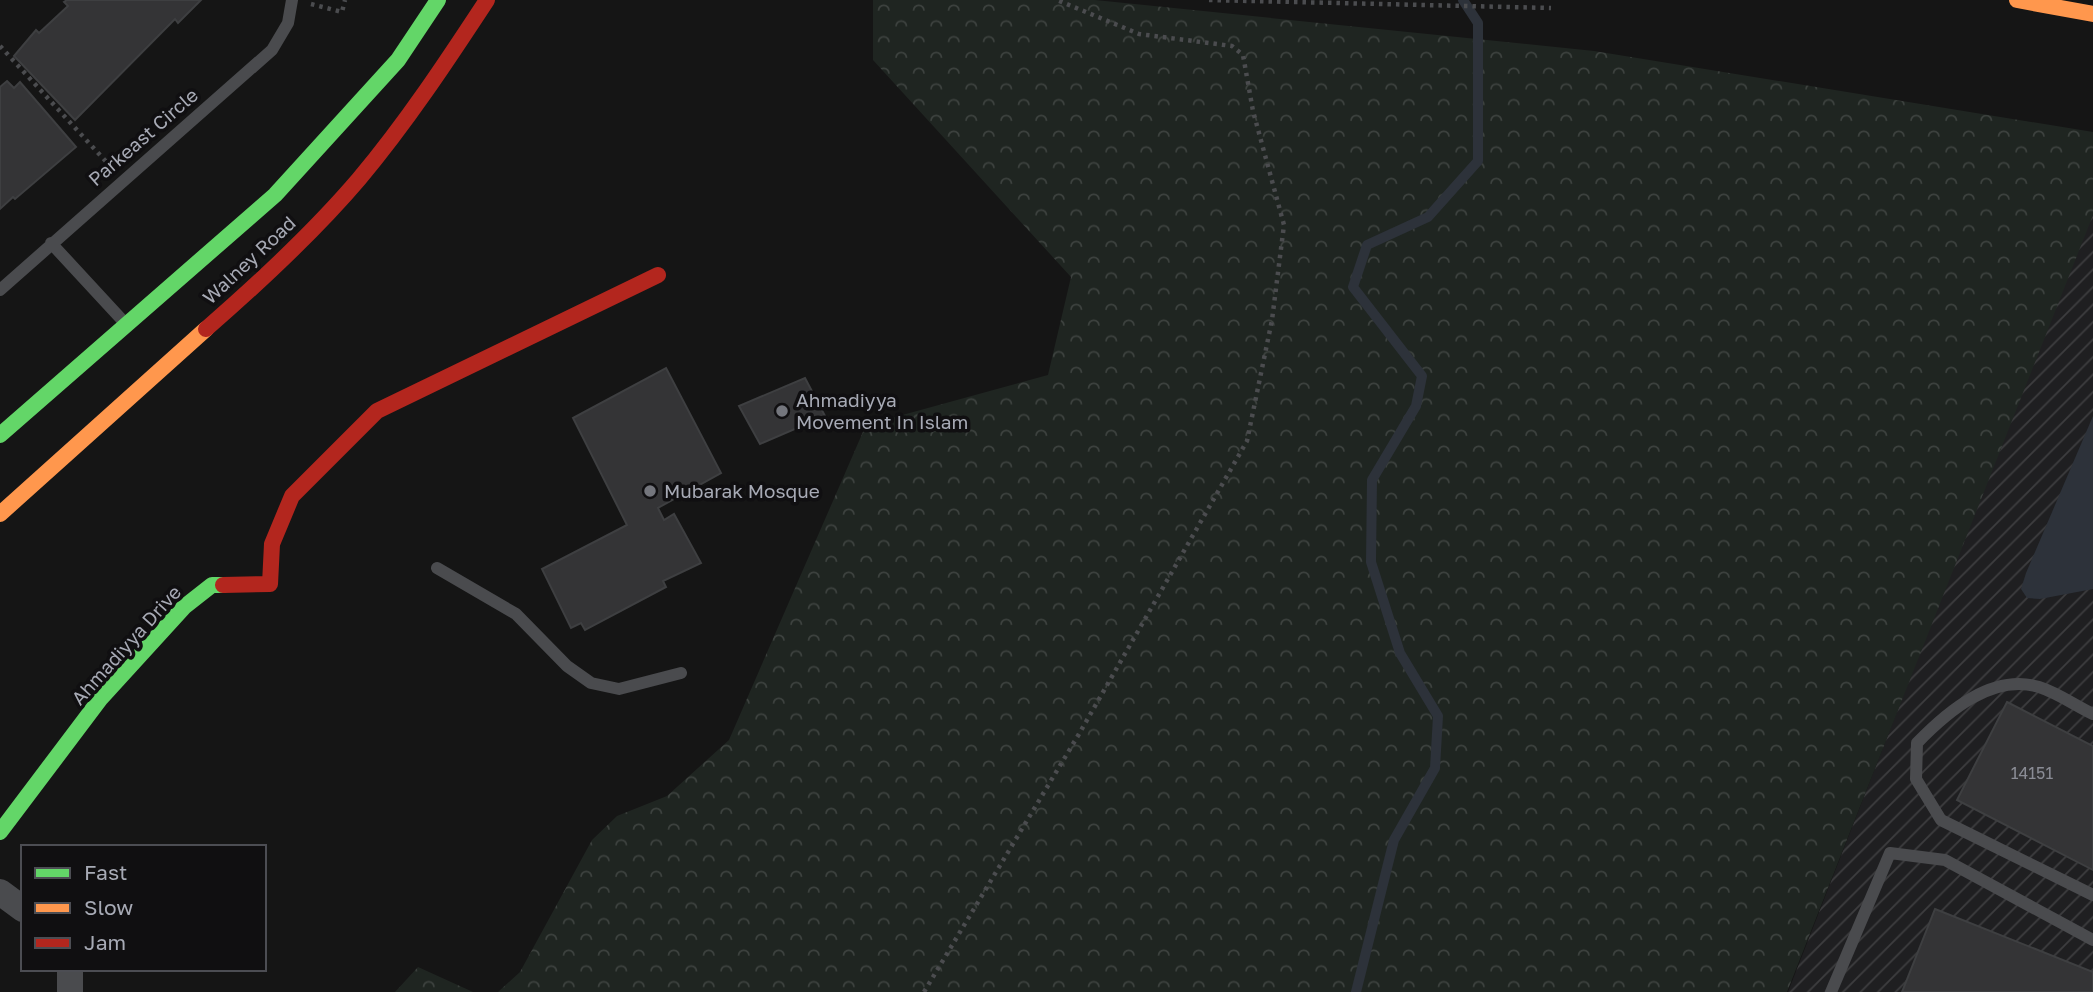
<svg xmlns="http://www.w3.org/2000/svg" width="2093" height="992" font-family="'Golos Text',sans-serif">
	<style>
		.industrial { fill: url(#industrial-furrows) }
		.forest { fill: url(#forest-crowns) }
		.water { fill: #2d323a }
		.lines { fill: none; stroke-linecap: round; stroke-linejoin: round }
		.stream { stroke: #2d323a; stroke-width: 10 }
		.building { fill: #343436; stroke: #3e3f41; stroke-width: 2 }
		.path { stroke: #4b4c4f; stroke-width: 4.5; stroke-dasharray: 3.5 5; stroke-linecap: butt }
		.lane { stroke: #4a4b4e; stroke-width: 12 }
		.street { stroke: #4a4b4e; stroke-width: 26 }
		.fast { stroke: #63d668; stroke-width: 16 }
		.slow { stroke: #ff974d; stroke-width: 16 }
		.jam { stroke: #b3261e; stroke-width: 16 }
		.poi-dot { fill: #74767d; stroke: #100f11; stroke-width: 2.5 }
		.labels { text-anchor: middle; stroke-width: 7; stroke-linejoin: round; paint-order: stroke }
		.number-label { font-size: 16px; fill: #8a8c95 }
		.street-label { font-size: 19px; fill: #a7aab5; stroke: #100f11 }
		.poi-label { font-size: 19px; fill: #a7aab5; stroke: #100f11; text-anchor: start }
	</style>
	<defs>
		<pattern id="industrial-furrows" width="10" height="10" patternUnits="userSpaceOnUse" patternTransform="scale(1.75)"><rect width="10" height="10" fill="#1f1f21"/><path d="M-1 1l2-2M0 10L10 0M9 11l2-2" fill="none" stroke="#3d3d3f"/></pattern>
		<pattern id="forest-crowns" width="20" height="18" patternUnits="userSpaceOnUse" patternTransform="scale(1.75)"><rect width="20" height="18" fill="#1f2521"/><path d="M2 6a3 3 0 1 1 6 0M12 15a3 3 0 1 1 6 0" fill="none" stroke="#3d423f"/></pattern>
	</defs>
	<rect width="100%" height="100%" fill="#151515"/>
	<path class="industrial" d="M2093,208v784h-305z"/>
	<path class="forest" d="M873,0h222l499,51 499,81v83l-306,777h-1289l22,-20 72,-132 25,-24 50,-20 62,-56 137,-315 182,-50 23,-98 -198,-217z
		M418,967l55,25h-78z"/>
	<path class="water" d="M2093,416v173l-53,10 -13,-1 -6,-9 5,-16z"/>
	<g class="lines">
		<path class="stream" d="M1356,992l38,-152 41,-72 3,-52 -38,-63 -29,-91 1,-82 44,-74 6,-30 -69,-89 14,-42 61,-28 50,-56v-138l-15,-23"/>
	</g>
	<path class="building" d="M67,0h134l-23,23 -3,-4 -100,101 -61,-64 22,-26 3,3 29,-27 -4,-4z
		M7,81l7,7 6,-6 56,65 -61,52 -2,-2 -13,12v-122z
		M666,368l55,105 -63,35 6,12 10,-6 27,49 -38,18 3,6 -81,43 -4,-7 -10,5 -29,-59 85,-44 -54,-107z
		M805,378l20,38 -65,28 -21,-38z
		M2007,702l86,44v124l-136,-70z
		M1935,909l158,63v20h-191z"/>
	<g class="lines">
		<path class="path" d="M1209,0l342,8
			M311,4l31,8 3,-12
			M0,46l111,121
			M924,992l155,-258 168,-293 25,-121 12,-95 -31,-114 -10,-56 -11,-9 -93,-12 -82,-34"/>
		<path class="lane" d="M51,243l73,79
			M0,290l272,-240 16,-27 4,-23
			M437,568l79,46 51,52 24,17 28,6 62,-16
			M2093,714c-17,-8 -35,-21 -54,-27 -47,-14 -92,25 -122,56l-1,36 25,41 152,75
			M1831,992l59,-139 55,7 148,80"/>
		<path class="street" d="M0,892l23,17
			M70,992v-23"/>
		<path class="fast" d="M0,435l275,-240 123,-135 40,-60
			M0,832l101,-134 83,-91 28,-22h11"/>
		<path class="slow" d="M2017,0l76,14
			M0,514l206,-185"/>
		<path class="jam" d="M206,329c54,-47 107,-96 153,-150 47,-56 88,-118 128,-179
			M223,585l47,-1 2,-40 20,-48 85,-85 281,-136"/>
	</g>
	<g class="poi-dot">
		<circle cx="782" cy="411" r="7"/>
		<circle cx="650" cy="491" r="7"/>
	</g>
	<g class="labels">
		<g class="number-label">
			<text x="2032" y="779">14151</text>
		</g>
		<g class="street-label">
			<text transform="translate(143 137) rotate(-41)" y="7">Parkeast Circle</text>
			<text transform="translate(249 260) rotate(-43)" y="7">Walney Road</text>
			<text transform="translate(126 645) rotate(-48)" y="7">Ahmadiyya Drive</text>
		</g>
		<g class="poi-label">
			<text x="796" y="407">Ahmadiyya<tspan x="796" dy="22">Movement In Islam</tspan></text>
			<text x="664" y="498">Mubarak Mosque</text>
		</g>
	</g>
	<rect x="21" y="845" width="245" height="126" fill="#100f11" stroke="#4c4d53" stroke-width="2"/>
	<rect x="35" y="868" width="35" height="10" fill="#63d668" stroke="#4c4d53" stroke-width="2"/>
	<text x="84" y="880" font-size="21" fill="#a7aab5">Fast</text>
	<rect x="35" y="903" width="35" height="10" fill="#ff974d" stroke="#4c4d53" stroke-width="2"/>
	<text x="84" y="915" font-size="21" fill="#a7aab5">Slow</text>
	<rect x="35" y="938" width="35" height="10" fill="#b3261e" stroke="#4c4d53" stroke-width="2"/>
	<text x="84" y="950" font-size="21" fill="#a7aab5">Jam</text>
</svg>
